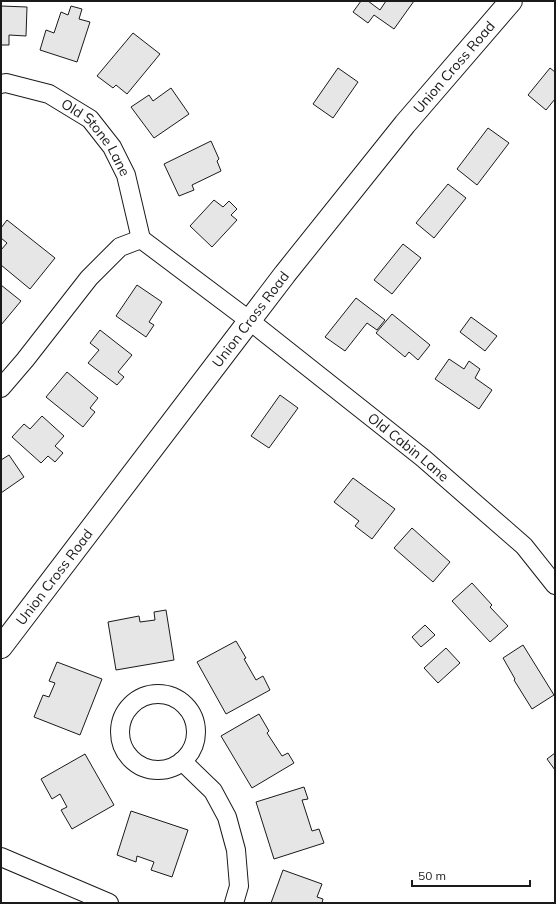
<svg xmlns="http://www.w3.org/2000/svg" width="556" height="904" font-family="Mulish,sans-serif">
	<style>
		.building { fill: #e6e6e6; stroke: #1a1a1a }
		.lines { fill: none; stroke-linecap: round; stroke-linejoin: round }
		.minor-casing { stroke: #1a1a1a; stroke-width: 20 }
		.major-casing { stroke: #1a1a1a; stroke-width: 24 }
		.minor { stroke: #fff; stroke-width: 18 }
		.major { stroke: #fff; stroke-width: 22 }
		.labels { text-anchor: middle; stroke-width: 3; stroke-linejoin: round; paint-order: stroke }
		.street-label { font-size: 14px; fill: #1a1a1a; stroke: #fff }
	</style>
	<rect width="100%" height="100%" fill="#fff"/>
	<path class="building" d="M361,1h7l12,9 6,-9h28l-20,28 -20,-14 -6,8 -15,-11z
		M1,6l26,1 -1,29 -17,-1v10h-8z
		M71,6l11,3 -3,10 11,3 -13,40 -37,-12 6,-20 8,3 7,-21 7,3z
		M133,33l27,21 -33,40 -11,-9 -3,3 -16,-12z
		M338,68l20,14 -25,36 -20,-14z
		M550,68l5,4v27l-9,11 -18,-15z
		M171,88l18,26 -35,24 -23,-31 18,-12 4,6z
		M488,128l21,15 -32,42 -20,-16z
		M211,141l8,18 -2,2 4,10 -29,14 2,5 -15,6 -15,-32z
		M448,184l18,14 -32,40 -18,-15z
		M214,200l9,7 6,-6 8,8 -6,6 6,5 -25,27 -22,-21z
		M7,220l48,38 -25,31 -29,-24v-15l6,-7 -6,-5v-10z
		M403,244l18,14 -29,36 -18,-14z
		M1,285l20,16 -20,24z
		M137,285l25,17 -13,20 5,3 -8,12 -30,-21z
		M356,298l29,22 -8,10 -10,-7 -22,28 -20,-14z
		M392,314l38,31 -12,15 -9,-8 -4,5 -29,-24z
		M471,317l26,19 -12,15 -25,-19z
		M100,330l32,25 -14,17 6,5 -7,8 -29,-22 11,-13 -9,-7z
		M449,359l15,10 5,-8 11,8 -5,9 17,12 -13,19 -44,-30z
		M67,372l31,26 -8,10 5,4 -12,15 -37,-30z
		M280,395l18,13 -29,40 -18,-12z
		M42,416l22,20 -9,10 8,7 -8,9 -7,-6 -7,7 -29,-26 12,-13 6,5z
		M9,455l15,22 -23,16v-33z
		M353,478l42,31 -23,30 -17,-13 4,-5 -25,-19z
		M412,528l38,34 -17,20 -39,-34z
		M472,583l20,22 -2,2 18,19 -18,16 -38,-41z
		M166,610l8,50 -58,10 -8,-48 31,-6 1,6 15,-2 -1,-8z
		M425,625l10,10 -14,12 -9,-10z
		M236,641l10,17 -2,1 12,21 7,-4 7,14 -44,24 -29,-52z
		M523,645l31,50 -22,14 -18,-29 1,-1 -12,-21z
		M446,648l14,15 -22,20 -14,-15z
		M57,662l45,17 -22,56 -46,-18 9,-22 6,2 6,-14 -6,-2z
		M259,714l10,17 -2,2 15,23 6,-3 6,10 -42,25 -31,-52z
		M555,753v17l-8,-11z
		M85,754l29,51 -42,24 -11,-19 6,-3 -7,-13 -8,5 -11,-20z
		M304,787l4,12 -6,1 10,31 7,-2 5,14 -50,16 -18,-57z
		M131,811l57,19 -16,47 -21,-7 3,-8 -17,-6 -1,6 -19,-7z
		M283,870l39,14 -5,13 6,2 -1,4h-51z"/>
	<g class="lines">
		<g class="minor-casing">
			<g id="minor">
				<path id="s1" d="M1,84l5,-1 43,11 41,25 22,28 14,28 15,64 109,82 173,137 101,88 31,39"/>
				<path d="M1,388l24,-28 64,-82 31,-31 21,-8"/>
				<circle cx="158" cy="732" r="38"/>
				<path d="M182,761l31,30 14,26 9,33 3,36 -5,17"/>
				<path d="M1,857l108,46"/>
			</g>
		</g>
		<g class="major-casing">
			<g id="major">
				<path id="s2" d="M1,647l284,-373 120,-150 106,-123"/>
			</g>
		</g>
		<use href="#minor" class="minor"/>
		<use href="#major" class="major"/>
	</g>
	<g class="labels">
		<g class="street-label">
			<text dy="5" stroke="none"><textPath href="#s2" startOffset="736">Union Cross Road</textPath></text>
			<text dy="5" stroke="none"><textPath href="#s1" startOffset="115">Old Stone Lane</textPath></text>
			<text dy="5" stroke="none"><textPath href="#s2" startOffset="412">Union Cross Road</textPath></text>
			<text dy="5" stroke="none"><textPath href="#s1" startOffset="569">Old Cabin Lane</textPath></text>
			<text dy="5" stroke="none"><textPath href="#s2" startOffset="88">Union Cross Road</textPath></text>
		</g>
	</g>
	<rect width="556" height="904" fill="none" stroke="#1a1a1a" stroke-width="4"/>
	<path d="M412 880v6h118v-6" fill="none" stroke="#1a1a1a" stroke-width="2"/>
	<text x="418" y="880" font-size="12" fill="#1a1a1a" stroke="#ffffff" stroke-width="3" paint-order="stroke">50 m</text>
</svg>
